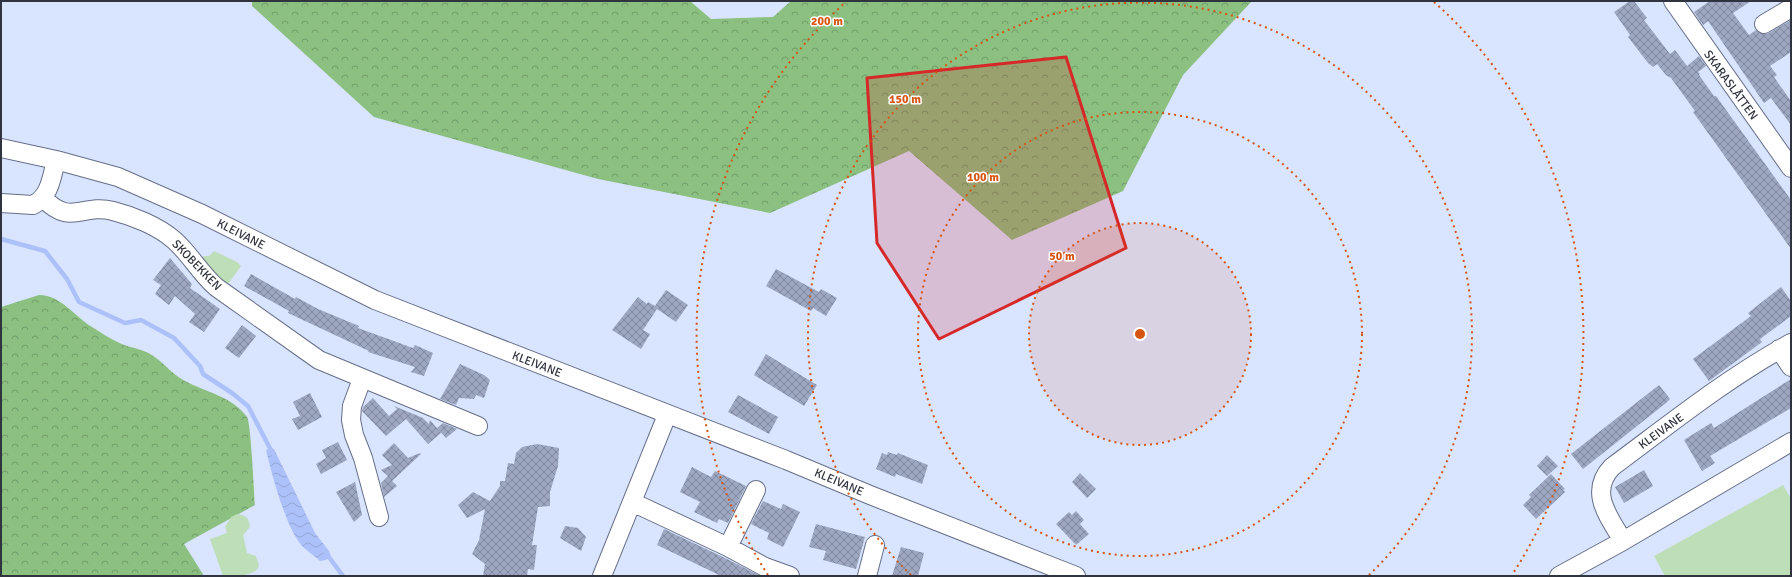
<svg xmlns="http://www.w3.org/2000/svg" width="1792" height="577" font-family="Signika,sans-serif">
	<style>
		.forest { fill: url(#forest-crowns) }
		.green { fill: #bddeb7 }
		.water { fill: url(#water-waves) }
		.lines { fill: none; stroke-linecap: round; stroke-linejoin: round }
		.stream { stroke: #acc1f9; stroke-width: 4.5 }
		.building { fill: url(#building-cross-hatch) }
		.minor-casing { stroke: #666f87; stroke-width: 20 }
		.minor { stroke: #fff; stroke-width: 18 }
		.marked { fill: #d62828; fill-opacity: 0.2; stroke: #d62828; stroke-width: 3; stroke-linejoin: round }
		.ring { fill: none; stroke: #d65511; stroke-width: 2; stroke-dasharray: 2 4 }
		.labels { text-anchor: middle; stroke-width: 3; stroke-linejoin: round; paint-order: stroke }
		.street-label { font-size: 12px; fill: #30343e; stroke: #fff }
		.centre { fill: #d65511; stroke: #fff; stroke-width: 2 }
		.ring-label { font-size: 12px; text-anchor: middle; font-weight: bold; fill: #d65511; stroke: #fff; stroke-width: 3; stroke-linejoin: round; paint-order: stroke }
	</style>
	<defs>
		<pattern id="forest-crowns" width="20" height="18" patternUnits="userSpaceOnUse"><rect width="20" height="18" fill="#8bc081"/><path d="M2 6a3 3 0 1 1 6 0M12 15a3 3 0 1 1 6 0" fill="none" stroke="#729d6b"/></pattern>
		<pattern id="water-waves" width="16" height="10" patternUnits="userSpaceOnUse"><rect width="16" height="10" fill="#acc1f9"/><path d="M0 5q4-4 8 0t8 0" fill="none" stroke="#94a6d6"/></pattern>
		<pattern id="building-cross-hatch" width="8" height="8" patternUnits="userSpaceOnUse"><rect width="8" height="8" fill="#9da7c1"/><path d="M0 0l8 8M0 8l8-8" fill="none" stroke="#80899e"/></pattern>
	</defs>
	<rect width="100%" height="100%" fill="#d9e4ff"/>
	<path class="forest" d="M252,1h438l21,18 62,-2 18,-16h461l-69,74 -60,116 -111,49 -103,-89 -139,62 -172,-34 -224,-62 -122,-111z
		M39,295c22,0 36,22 53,32 11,7 20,13 32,18 8,3 18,4 26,9 13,7 21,20 35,27 21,11 48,16 62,36 4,6 7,75 8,88l-71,39 20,32h-203v-269z"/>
	<path class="green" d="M214,251l23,11 4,4 -15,21 -26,-26 4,-5h5z
		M1783,485l8,14v77h-126l-11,-20z
		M237,514c9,1 12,4 13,13l-7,8 4,18 9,3 3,10c-4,11 -24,10 -36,10l-13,-37 17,-6 -2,-6 6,-10z"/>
	<path class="water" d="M271,448l3,1 41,84 14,18 2,5 -5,4 -6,1c-5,-5 -12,-9 -17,-14 -17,-18 -31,-72 -37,-97z"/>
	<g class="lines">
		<path class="stream" d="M1,239l44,12 22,28 12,23 46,21 16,-3 33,18 26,28 3,8 29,19 16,13 25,48
			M326,553l17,23"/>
	</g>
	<path class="building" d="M1630,1h4l13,17 -3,2 26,34 5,-4 12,16 12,-10 7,10 -8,6 2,2 -1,1 15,21h2l75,104v49l-98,-137 2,-1 -24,-33 -5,-3 -9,-11 -4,3 -5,-4 -20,-26 2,-2 -16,-23z
		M1710,1h41l-18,12 16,22 7,-5 8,4 5,-1 22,-13v32l-21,14 7,9 -3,2 17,24v24l-20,-27 -7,5 -56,-82 -5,4 -9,-13z
		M170,258l22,26 -2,4 30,21 -16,23 -15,-10 6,-8 -20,-18 -6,9 -14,-11 6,-9 -8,-5z
		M776,269l43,23 2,-3 16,9 -11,18 -13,-8 -2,3 -45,-25z
		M251,274l44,25 1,-2 22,12 41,17 -1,2 55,20 2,-3 18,8 -9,23 -13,-4 4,-5 -47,-15 1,-1 -81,-38 1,-2 -45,-25z
		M1781,287l10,14v15l-31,23 2,3 -53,39 -16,-22 58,-43 -3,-3z
		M666,290l22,15 -12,17 -19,-13 -14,21 7,4 -9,15 -29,-19 26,-33 9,7 1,-2 7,4z
		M242,325l14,11 -17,22 -14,-10z
		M766,354l51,31 -13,21 -50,-31z
		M460,364l24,11 6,5 -6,18 -8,-3 -2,4 -15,-1 -3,7 -16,-6z
		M1791,379v29l-81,48 5,7 -13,8 -18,-31 27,-17 3,5z
		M1659,385l11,14 -4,4 -83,66 -12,-15z
		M310,393l12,24 -24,13 -6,-11 8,-3 -7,-14z
		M738,395l40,22 -9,17 -41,-22z
		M373,398l16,18 8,-7 -3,-3 29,12 6,6 1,-4 11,13 -13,11 -22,-25 -20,17 -24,-25 1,-4z
		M443,423l14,6 -11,9 -9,-10z
		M338,442l9,18 -26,14 -5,-10 10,-6 -4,-8z
		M394,443l14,15 12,-5 1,1 -29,27 -3,-3 8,8 -13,11 -3,-14 7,-7 -7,-6 11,-5 -10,-10z
		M537,444l22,4 -1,18 -8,26v14l-12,1 -6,38h5l-3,25 -6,-1 -1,7h-44l2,-12 -13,-10 7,-14 6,-31 -18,9 -9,-13 15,-13 17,9 10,-15v-5h5l3,-18 6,1 2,-11 6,-6z
		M888,452l9,3 1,-2 30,12 -6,19 -26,-10 -1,3 -19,-8 6,-16 5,2z
		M1547,455l11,11 -11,10 -10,-10z
		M692,467l19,10 4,-6 31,15 -18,37 -9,-4 -2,4 -23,-11 6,-10 -20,-10z
		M1644,470l9,16 -29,17 -9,-16z
		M1080,473l16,16 -9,9 -15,-16z
		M1551,474l14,15 -2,1 2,2 -29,27 -13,-14 8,-8 -2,-2z
		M355,482l7,33 -8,7 -18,-30z
		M763,501l18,8 2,-5 17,8 -17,35 -16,-8 2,-6 -18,-9z
		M1076,511l8,9 -4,4 9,10 -13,11 -20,-21 13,-12 3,3z
		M816,524l49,13 -9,32 -33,-9 3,-9 -17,-4z
		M565,526l13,2 8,9 -5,14 -21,-13z
		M664,529l61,29 35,18h-39l-64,-31z
		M901,547l23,6 -6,23h-26z"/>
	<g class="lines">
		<g class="minor-casing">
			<path id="minor" d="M1673,1l118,167
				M1764,24l27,-16
				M1,148l55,12 62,17 84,37 173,86 411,160 84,35 206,81
				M43,198c28,29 39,5 70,13 20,5 45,15 61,29 16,14 26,33 42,47l103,73 159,66
				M1,203l32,2c17,-8 19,-29 23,-45
				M1779,349l12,18
				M362,379l-10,27 -1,14 3,15 9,23 16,59
				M632,502l96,45 37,20 25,9
				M1623,541c-14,-24 -35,-49 -11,-74 58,-43 115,-89 179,-124
				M728,547l28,-57
				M602,576l65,-161
				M867,576l8,-31
				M1559,576l64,-35 168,-99"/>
		</g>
		<use href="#minor" class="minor"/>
	</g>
	<path class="marked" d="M1066,57l60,191 -187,91 -62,-96 -10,-165z"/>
	<circle cx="1140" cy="334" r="111" fill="#d65511" fill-opacity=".12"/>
	<g class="ring">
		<circle cx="1140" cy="334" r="111"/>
		<circle cx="1140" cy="334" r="222"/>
		<path d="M911 575A332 332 0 1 1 1369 575"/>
		<path d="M768 575A443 443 0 0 1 846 2M1434 2A443 443 0 0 1 1512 575"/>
	</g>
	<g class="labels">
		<g class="street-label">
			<text transform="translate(1731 85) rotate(54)" y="4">SKARASLÅTTEN</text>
			<text transform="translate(241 234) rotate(27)" y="4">KLEIVANE</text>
			<text transform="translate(197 265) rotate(46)" y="4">SKOBEKKEN</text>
			<text transform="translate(537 364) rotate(21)" y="4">KLEIVANE</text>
			<text transform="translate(1661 431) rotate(-36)" y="4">KLEIVANE</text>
			<text transform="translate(839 482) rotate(23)" y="4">KLEIVANE</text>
		</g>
	</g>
	<circle cx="1140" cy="334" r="6" class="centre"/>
	<g class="ring-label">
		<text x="827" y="25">200 m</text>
		<text x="905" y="103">150 m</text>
		<text x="983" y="181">100 m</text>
		<text x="1062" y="260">50 m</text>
	</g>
	<rect width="1792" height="577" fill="none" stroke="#30343e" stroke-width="4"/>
</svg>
